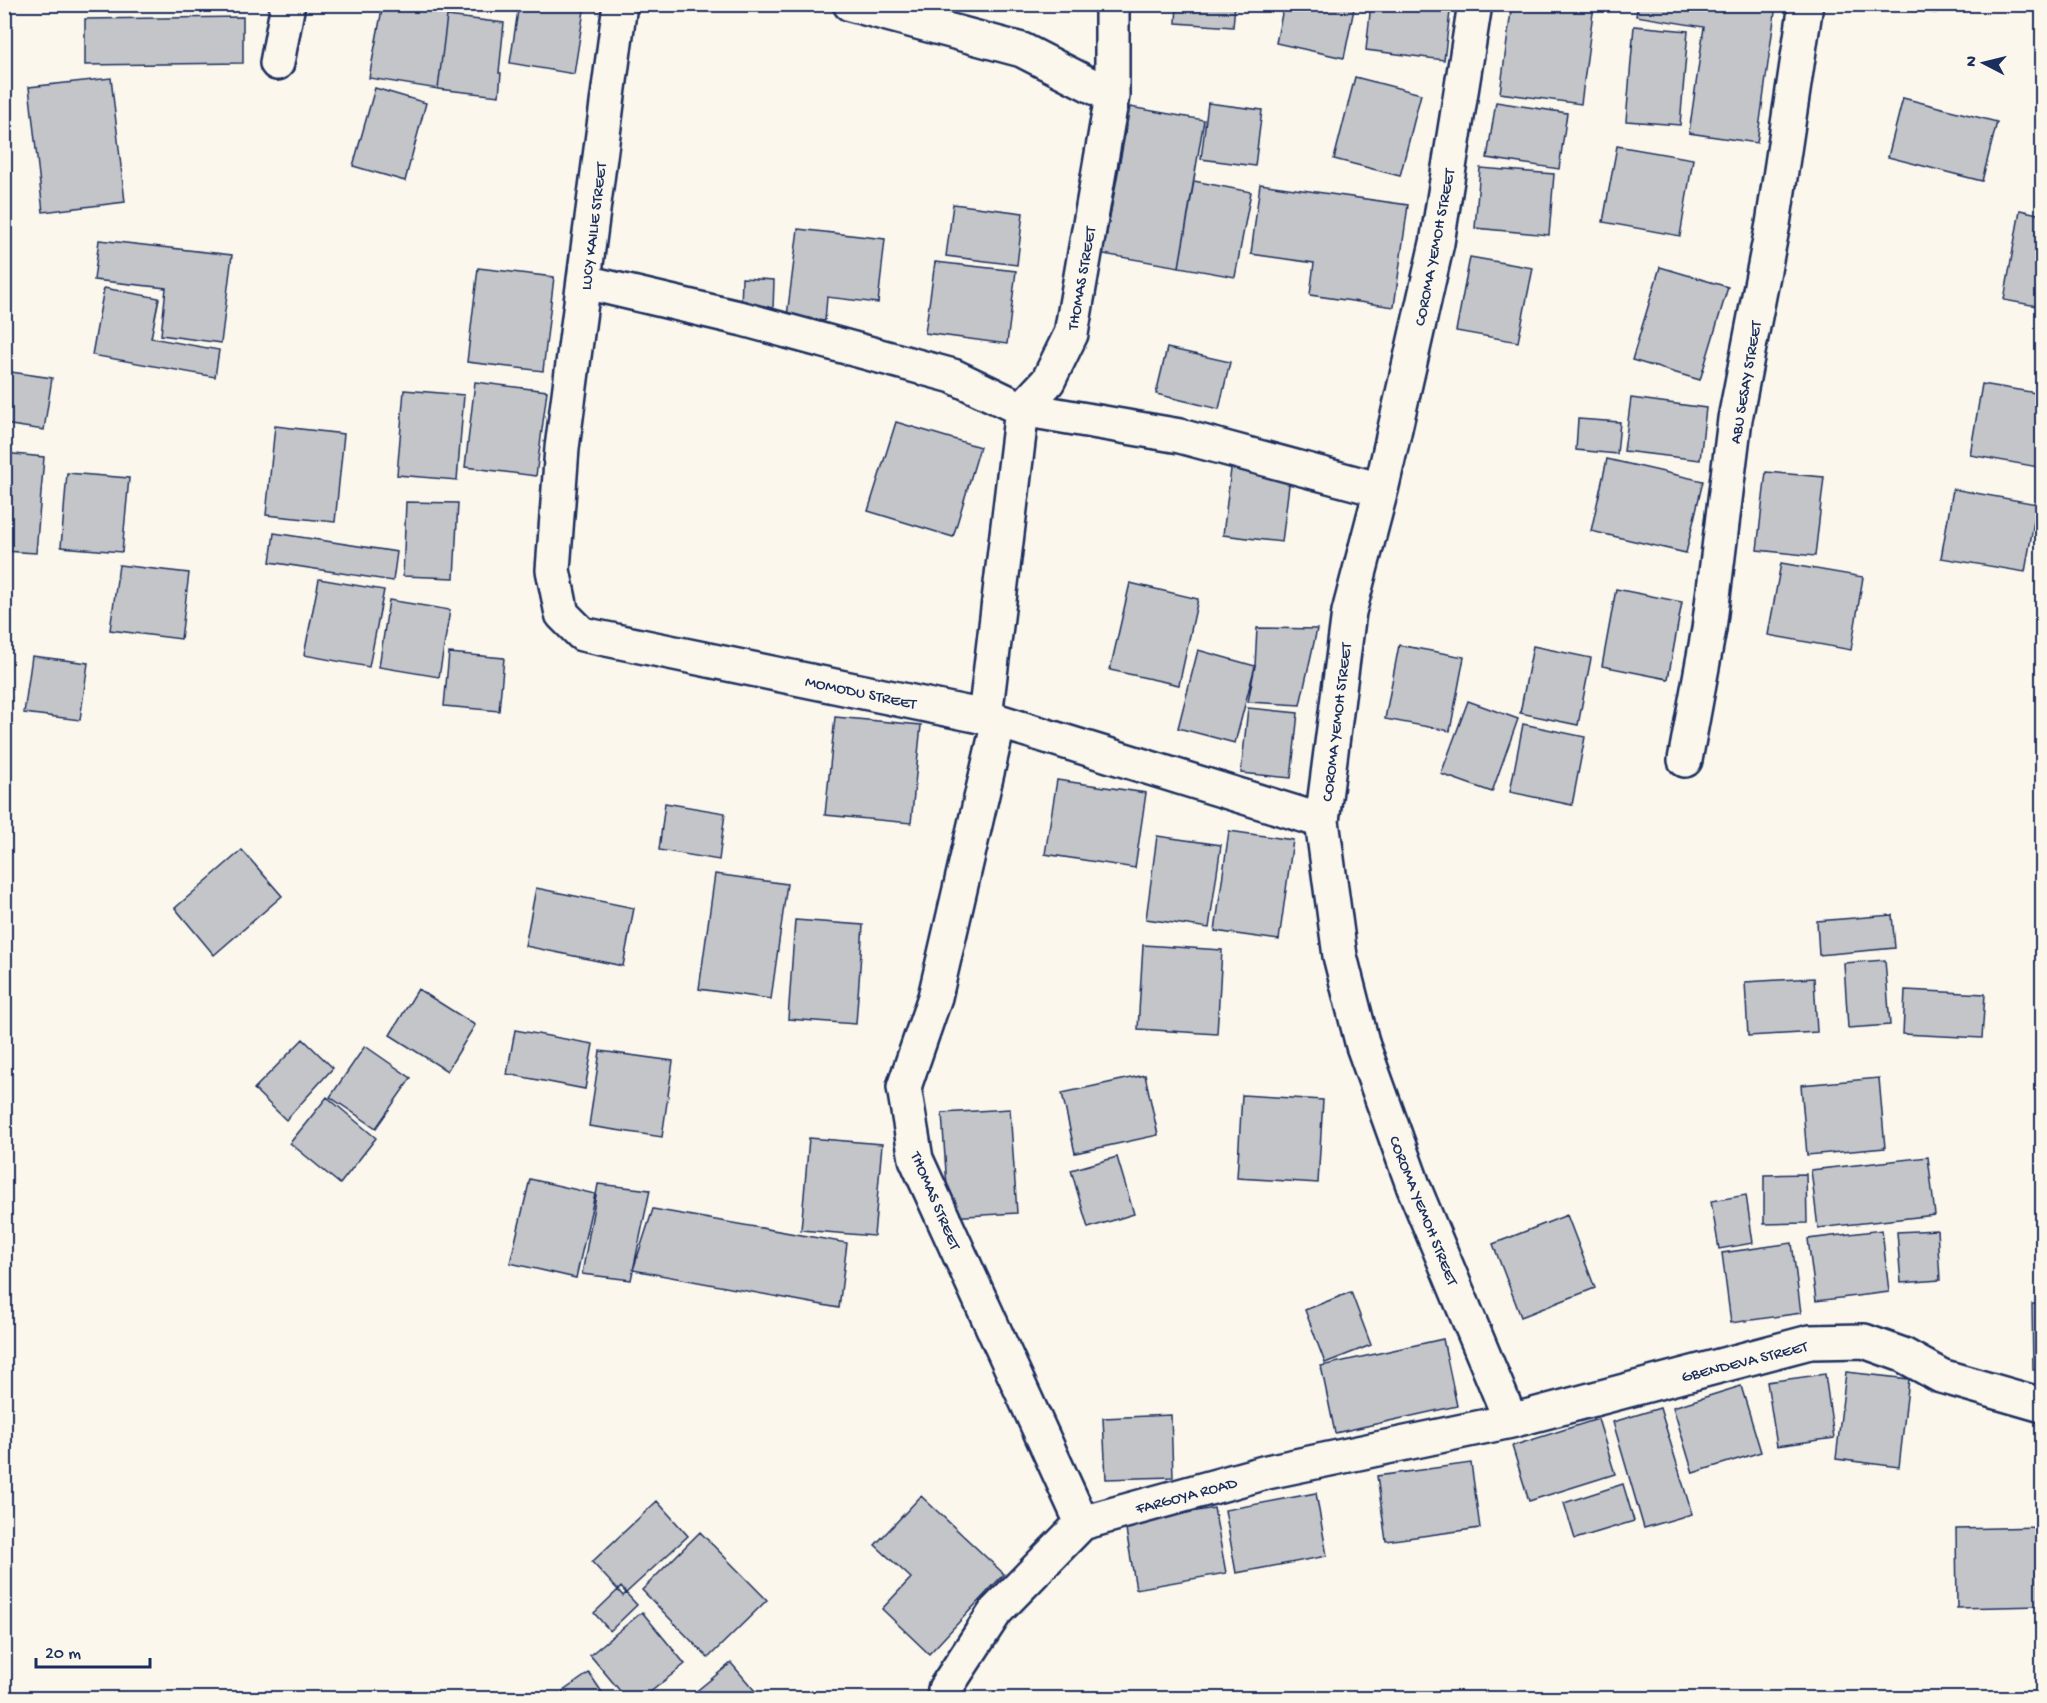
<svg xmlns="http://www.w3.org/2000/svg" width="2047" height="1703" font-family="'Gochi Hand',sans-serif">
	<style>
		.building { fill: #c3c5c9; stroke: #1b2f5e; stroke-width: 1.5 }
		.lines { fill: none; stroke-linecap: round; stroke-linejoin: round }
		.minor-casing { stroke: #1b2f5e; stroke-width: 38 }
		.minor { stroke: #fbf7ec; stroke-width: 33 }
		.labels { text-anchor: middle; stroke-width: 5; stroke-linejoin: round; paint-order: stroke }
		.street-label { font-size: 16px; fill: #1b2f5e; stroke: #fbf7ec }
	</style>
	<rect width="100%" height="100%" fill="#fbf7ec"/>
	<filter id="ink" filterUnits="userSpaceOnUse"><feTurbulence type="fractalNoise" baseFrequency=".0167" numOctaves="2"/><feDisplacementMap in="SourceGraphic" scale="12" xChannelSelector="R" yChannelSelector="G"/><feConvolveMatrix kernelMatrix="1 2 1 2 8 2 1 2 1" color-interpolation-filters="sRGB"/></filter>
	<g filter="url(#ink)">
		<path class="building" d="M383,4h37l31,6 -4,6 -9,73 -69,-11z
			M519,4h66l-11,70 -64,-11z
			M1177,4h58l-2,23 -57,-4z
			M1284,4h71l-11,54 -68,-15z
			M1371,4h80l-7,56 -78,-10z
			M1512,4l82,1 -13,99 -81,-11z
			M1638,4l138,1 -19,138 -68,-10 15,-106 -68,-11z
			M1872,4h65l-1,9 -64,-6z
			M447,16l57,7 -5,50h2l-2,23 -61,-7z
			M243,17v46l-158,2v-46z
			M1634,26l54,5 -8,94 -54,-4z
			M1355,77l66,17 -21,82 -66,-17z
			M111,78l14,124 -82,10 -14,-125z
			M375,88l51,15 -21,78 -52,-15z
			M1903,98l94,24 -15,59 -94,-24z
			M1496,102l71,11 -8,56 -72,-11z
			M1208,103l54,7 -7,56 -54,-7z
			M1130,107l74,13 -25,147 -76,-13z
			M1617,146l76,13 -13,77 -77,-14z
			M1480,168l74,6 -5,61 -74,-7z
			M1194,181l57,11 -16,85 -56,-10z
			M1260,184l148,21 -14,102 -84,-12 4,-32 -63,-9z
			M953,204l70,9 -6,52 -71,-9z
			M2020,210l22,5v92l-38,-7z
			M798,229l87,10 -7,64 -51,-6 -2,24 -38,-5z
			M99,240l133,15 -11,88 -60,-8 5,-47 -72,-8z
			M1470,257l63,11 -15,74 -62,-11z
			M935,262l81,9 -9,73 -82,-11z
			M1660,267l68,20 -28,93 -68,-20z
			M478,268l76,9 -11,94 -76,-9z
			M742,278l32,2 -1,30 -32,-1z
			M104,288l55,10 -8,40 68,12 -4,27 -123,-22z
			M1167,348l63,14 -11,47 -63,-15z
			M4,371l48,7 -8,52 -40,-6z
			M475,382l72,9 -11,85 -71,-9z
			M1982,384l60,10v45l-4,28 -68,-12z
			M404,390l60,5 -7,85 -60,-5z
			M1631,398l75,10 -6,52 -76,-9z
			M1578,419l42,3 -3,32 -41,-4z
			M896,422l84,25 -27,90 -85,-26z
			M275,426l69,8 -9,88 -69,-7z
			M4,453l40,4 -8,96 -32,-2z
			M1607,459l96,22 -17,72 -95,-22z
			M1232,461l59,8 -9,73 -59,-7z
			M1766,472l58,5 -9,79 -58,-6z
			M67,473l62,5 -7,74 -61,-5z
			M1953,489l84,15 -12,68 -84,-14z
			M406,502l52,1 -4,75 -51,-2z
			M274,533l123,19 -4,29 -123,-19z
			M1781,563l82,14 -12,73 -83,-15z
			M119,565l70,8 -8,66 -71,-9z
			M319,579l65,11 -15,77 -65,-12z
			M1130,583l68,16 -19,86 -69,-15z
			M1616,589l66,13 -14,77 -66,-13z
			M389,600l61,10 -11,67 -60,-10z
			M1257,628l60,1 -17,76 -52,-3 7,-36z
			M1399,645l65,12 -14,74 -65,-12z
			M1533,646l58,12 -13,67 -58,-12z
			M1198,650l57,16 -20,77 -57,-15z
			M449,653l55,5 -5,53 -55,-5z
			M32,656l56,7 -8,57 -56,-7z
			M1468,701l50,18 -26,73 -51,-18z
			M1248,708l50,5 -7,65 -50,-5z
			M835,717l86,8 -10,98 -86,-8z
			M1523,724l62,13 -13,68 -62,-13z
			M1057,780l89,13 -11,75 -90,-14z
			M665,803l60,10 -6,47 -60,-10z
			M1229,831l64,9 -14,100 -64,-9z
			M1157,836l64,9 -12,83 -63,-9z
			M242,850l40,46 -68,59 -39,-47z
			M715,874l72,10 -16,115 -72,-10z
			M536,888l98,20 -11,58 -98,-20z
			M1892,915l3,33 -76,7 -2,-34z
			M795,920l68,5 -7,99 -68,-5z
			M1143,945l79,5 -5,84 -79,-5z
			M1885,960l5,65 -42,3 -4,-65z
			M1814,978l3,54 -69,4 -3,-54z
			M418,989l57,36 -28,46 -57,-36z
			M1905,990l80,4 -3,44 -79,-4z
			M515,1030l78,14 -8,45 -78,-15z
			M303,1039l30,29 -47,52 -32,-31z
			M365,1046l46,32 -35,50 -46,-31z
			M600,1051l73,10 -11,76 -73,-11z
			M1145,1075l13,60 -83,18 -13,-60z
			M1879,1078l6,70 -78,7 -6,-70z
			M1242,1095l81,5 -5,83 -81,-5z
			M327,1097l49,41 -36,46 -50,-41z
			M1010,1109l7,104 -68,4 -7,-104z
			M809,1138l73,6 -8,92 -73,-6z
			M1117,1157l17,57 -46,14 -17,-58z
			M1928,1157l7,58 -117,13 -7,-58z
			M1806,1174l1,49 -43,1v-49z
			M530,1179l65,15 -19,84 -66,-15z
			M598,1184l52,6 -19,90 -49,-6z
			M1746,1195l7,48 -34,6 -8,-48z
			M653,1209l194,34 -8,65 -206,-38z
			M1567,1215l28,73 -74,29 -28,-73z
			M1882,1230l7,62 -73,9 -8,-62z
			M1937,1230l3,50 -39,3 -4,-51z
			M1792,1243l9,70 -70,10 -9,-70z
			M1351,1292l20,53 -46,18 -20,-53z
			M2032,1304h10v66h-9z
			M1443,1339l14,67 -122,27 -14,-67z
			M1846,1372l63,7 -10,88 -63,-8z
			M1825,1374l9,64 -57,8 -10,-64z
			M1741,1386l20,66 -68,21 -20,-66z
			M1660,1408l32,106 -48,14 -31,-106z
			M1171,1415l2,62 -67,2 -3,-61z
			M1598,1419l17,55 -86,27 -17,-55z
			M1471,1463l9,65 -94,13 -9,-65z
			M1623,1484l11,37 -59,18 -11,-36z
			M1316,1493l11,63 -91,17 -11,-63z
			M921,1496l83,78 -75,80 -47,-45 29,-31 -36,-33z
			M657,1501l31,35 -62,57 -5,-6 -3,3 -26,-28z
			M1214,1508l12,65 -90,16 -11,-65z
			M2042,1527v79l-85,2 -1,-79z
			M700,1532l67,68 -59,58 -66,-68z
			M618,1590l5,6 3,-3 11,12 -27,26 -16,-18z
			M642,1612l43,52 -42,34h-17l-36,-43z
			M731,1663l30,35h-73z
			M589,1673l17,25h-53z"/>
		<g class="lines">
			<g class="minor-casing">
				<path id="minor" d="M620,4l-58,444 -9,122 9,44 20,20 403,83 337,104
					M850,4l172,46 90,46
					M1475,4l-38,239 -56,247 -32,122 -27,209 18,135 23,90 51,142 97,233
					M277,63l11,-59
					M585,282l158,37 210,57 69,33 158,27 201,54
					M985,717l37,-308 26,-28 23,-47 41,-238v-92
					M999,721l-64,276 -31,90 12,72 166,364
					M1685,760l24,-131 26,-210 38,-195 33,-220
					M944,1698l1,-9 51,-78 86,-88 185,-51 244,-51 299,-79 54,-1 39,14 38,21 101,29"/>
			</g>
			<use href="#minor" class="minor"/>
		</g>
	</g>
	<g class="labels">
		<g class="street-label">
			<text transform="translate(592 226) rotate(-83)" y="6">LUCY KAILIE STREET</text>
			<text transform="translate(1433 247) rotate(-79)" y="6">COROMA YEMOH STREET</text>
			<text transform="translate(1080 278) rotate(-80)" y="6">THOMAS STREET</text>
			<text transform="translate(1744 382) rotate(-80)" y="6">ABU SESAY STREET</text>
			<text transform="translate(861 691) rotate(12)" y="6">MOMODU STREET</text>
			<text transform="translate(1335 722) rotate(-83)" y="6">COROMA YEMOH STREET</text>
			<text transform="translate(937 1200) rotate(67)" y="6">THOMAS STREET</text>
			<text transform="translate(1425 1210) rotate(68)" y="6">COROMA YEMOH STREET</text>
			<text transform="translate(1744 1360) rotate(-14)" y="6">GBENDEVA STREET</text>
			<text transform="translate(1186 1494) rotate(-15)" y="6">FARGOYA ROAD</text>
		</g>
	</g>
	<rect width="2047" height="1703" fill="none" stroke="#fbf7ec" stroke-width="24"/>
	<rect x="12" y="12" width="2023" height="1679" fill="none" stroke="#1b2f5e" stroke-width="2" filter="url(#ink)"/>
	<g transform="translate(1984 63) rotate(277)" stroke="#fbf7ec" stroke-width="4.5" paint-order="stroke">
	<path d="M0-4.5L10 22L0 15L-10 22Z" fill="#1b2f5e"/>
	<text y="-9" font-size="16" font-weight="bold" text-anchor="middle" fill="#1b2f5e">N</text>
	</g>
	<path d="M36 1658v9h114v-9" fill="none" stroke="#1b2f5e" stroke-width="3"/>
	<text x="45" y="1658" font-size="18" fill="#1b2f5e" stroke="#fbf7ec" stroke-width="4.5" paint-order="stroke">20 m</text>
</svg>
